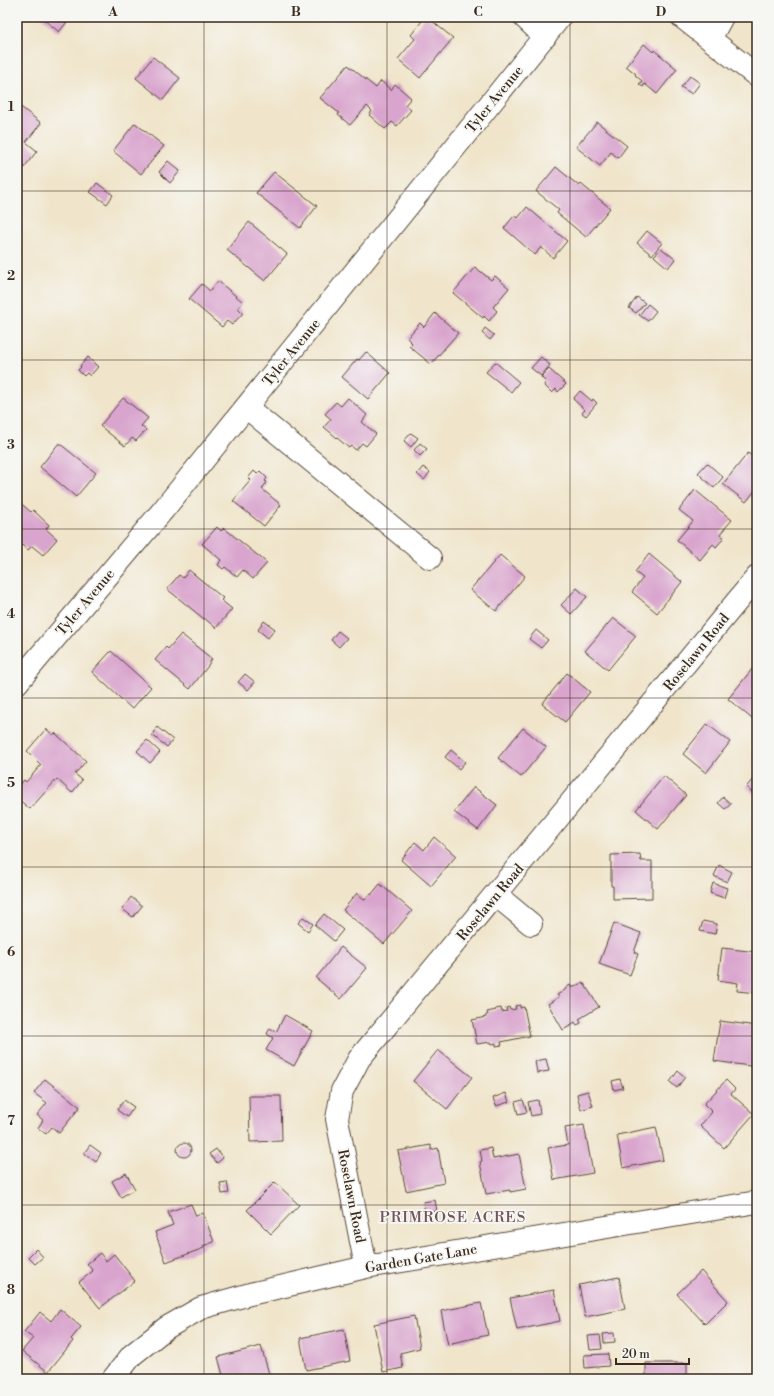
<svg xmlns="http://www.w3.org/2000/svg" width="774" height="1396" font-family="'Libre Bodoni',serif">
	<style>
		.building { fill: #d9a5ce }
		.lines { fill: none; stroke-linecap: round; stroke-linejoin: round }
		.minor-casing { stroke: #564638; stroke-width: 24 }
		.minor { stroke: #fff; stroke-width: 22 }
		.grid { fill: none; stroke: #3b2a1e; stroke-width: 1; stroke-opacity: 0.55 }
		.labels { text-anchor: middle; stroke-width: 3.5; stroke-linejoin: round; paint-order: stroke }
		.street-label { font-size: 14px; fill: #3b2a1e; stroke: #f6f6f2 }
		.neighbourhood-label { font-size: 15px; letter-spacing: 1px; fill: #72555c; stroke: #f6f6f2 }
		.neatline { fill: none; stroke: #3b2a1e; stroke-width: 1.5 }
		.grid-label { font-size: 13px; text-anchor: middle; font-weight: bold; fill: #3b2a1e }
	</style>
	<rect width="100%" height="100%" fill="#f6f6f2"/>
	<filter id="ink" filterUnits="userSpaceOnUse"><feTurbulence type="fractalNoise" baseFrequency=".025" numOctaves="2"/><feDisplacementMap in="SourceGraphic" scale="8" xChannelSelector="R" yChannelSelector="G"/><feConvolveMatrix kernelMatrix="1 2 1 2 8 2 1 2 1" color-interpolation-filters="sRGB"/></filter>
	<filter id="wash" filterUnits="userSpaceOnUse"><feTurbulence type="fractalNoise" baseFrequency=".012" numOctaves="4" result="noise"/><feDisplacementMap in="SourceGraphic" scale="16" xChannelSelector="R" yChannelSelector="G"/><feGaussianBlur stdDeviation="0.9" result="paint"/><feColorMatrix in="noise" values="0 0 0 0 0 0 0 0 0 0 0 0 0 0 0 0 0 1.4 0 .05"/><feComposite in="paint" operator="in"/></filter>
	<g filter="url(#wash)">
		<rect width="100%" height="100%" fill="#f0e5cb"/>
		<g id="blocks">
			<path class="building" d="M41,17h30l-12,15z
				M425,17h2l26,21 -33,40 -22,-19 17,-20 -4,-4z
				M644,44l9,8 1,-2 23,19 -20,25 -12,-10 -2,3 -4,-3 3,-3 -7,-6 1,-1 -10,-8z
				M153,57l27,21 -17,22 -27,-22z
				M348,65l28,23 5,-7 10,9 4,-6 16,14 -6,7 6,5 -14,16 -5,-4 -7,7 -16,-14 3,-4 -5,-5 -17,19 -12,-10 1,-2 -19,-15z
				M690,76l10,7 -8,11 -11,-7z
				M17,104l24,19 -15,19 11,9 -14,18 -6,-5z
				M597,122l30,24 -9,12 -7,-6 -11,14 -24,-19z
				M135,123l29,23 -23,28 -28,-23z
				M168,161l12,10 -10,12 -11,-11z
				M556,167l23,19 2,-2 29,24 -24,29 -29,-24 2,-3 -23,-19z
				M274,172l43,34 -17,22 -44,-35z
				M97,183l16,12 -6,9 -17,-12z
				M527,207l40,34 -14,17 -12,-11 -6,8 -31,-27 10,-12 4,2z
				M249,222l38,32 -22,27 -38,-31z
				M647,231l15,12 -10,12 -15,-12z
				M661,248l14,11 -7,9 -14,-12z
				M475,267l16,13 4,-4 14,12 -16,19 4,4 -8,10 -5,-5 -1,2 -30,-25z
				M218,281l25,21 -5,6 5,5 -11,12 -5,-4 -5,6 -33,-28 13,-15 8,7z
				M637,297l8,6 -9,10 -7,-5z
				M648,304l8,7 -8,10 -9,-6z
				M435,313l23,20 -27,31 -22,-18 3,-3 -5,-5 13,-15 4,4z
				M485,328l9,7 -4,5 -8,-7z
				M366,352l24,21 -22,26 -26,-22 15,-18 2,1z
				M88,357l10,10 -8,9 -3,-3 -3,3 -6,-6 3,-3 -1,-1z
				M541,357l9,8 -9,11 -10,-8z
				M495,362l24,20 -8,10 -25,-20z
				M549,369l17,15 -8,8 -2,-3 -4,4 -8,-8 2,-3 -5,-5z
				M580,391l12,10 1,-2 4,4 -11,13 -4,-3 3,-3 -12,-11z
				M123,398l25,20 -7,8 5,4 -10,11 -4,-3 -7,8 -25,-20z
				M348,398l19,17 -5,7 14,12 -10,12 -4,-3 -6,7 -5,-4 -2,2 -25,-21 7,-8 -6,-5 11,-12 5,4z
				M411,433l7,5 -7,9 -7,-6z
				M59,443l37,30 -20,24 -36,-30z
				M420,443l7,6 -7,7 -6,-6z
				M748,453l9,7v28l-11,14 -23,-18z
				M707,463l16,14 -9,11 -16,-15z
				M423,467l7,5 -6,8 -7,-6z
				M254,471l3,3 3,-3 7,7 -2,3 2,1 -5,7 19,16 -17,21 -31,-25 18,-21 -3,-2z
				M695,490l37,30 -12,14 4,4 -8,9 -3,-3 -13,16 -23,-20 16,-19 -14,-11z
				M19,502l12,10 2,-2 16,15 -3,4 11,10 -14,16 -11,-9 -4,4 -11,-9v-37z
				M217,527l4,4 3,-3 43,35 -14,16 -10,-9 -6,7 -12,-10 -2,2 -5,-4 3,-5 -19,-16z
				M649,554l33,28 -25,31 -25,-21 11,-14 -8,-6z
				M500,555l25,21 -29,35 -26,-21z
				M189,570l34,28 -2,2 11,9 -16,19 -12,-10v1l-37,-30 12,-14 4,3z
				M577,588l10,9 -16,17 -10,-9z
				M613,618l23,18 -28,34 -23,-19z
				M264,621l11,8 -7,9 -10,-8z
				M536,630l12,10 -7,8 -12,-9z
				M338,631l9,7 -8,9 -8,-7z
				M181,634l31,25 -4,6v1l-18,23 -35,-29 11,-13 2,2z
				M111,651l40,36 -19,22 -40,-37z
				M753,668l4,4v51l-29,-24z
				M567,673l23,19 -25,30 -23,-18z
				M245,674l10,8 -7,8 -10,-8z
				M707,724l23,18 -24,31 -23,-19z
				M157,727l16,13 -6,7 -15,-12z
				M523,728l23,19 -25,30 -23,-19z
				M46,729l7,6 2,-2 31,28 -11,13 7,6 -10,13 -15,-14 -27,30 -13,-11v-11l7,-7 2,2 15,-17 -14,-14z
				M147,740l13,12 -10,11 -13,-12z
				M451,750l14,12 -6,7 -14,-12z
				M757,775v18l-2,2 -9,-8z
				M664,776l22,19 -28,34 -22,-19z
				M474,787l23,18 -19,25 -24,-18z
				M723,797l8,7 -6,5 -7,-6z
				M434,837l22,19 -25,30 -30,-26 14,-18 9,8z
				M640,854l1,7h11v37l-39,1v-13h-2v-31z
				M719,865l13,7 -5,10 -13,-6z
				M713,883l14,5 -3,10 -14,-5z
				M380,884l32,27 -28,33 -41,-34 14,-17 8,7 5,-6 1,1z
				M131,897l11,9 -9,11 -11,-8z
				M324,914l19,16 -9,11 -19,-16z
				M303,917l10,7 -5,7 -10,-8z
				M703,921l14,3 -2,10 -15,-3z
				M614,923l27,10 -7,19 4,2 -8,21 -31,-11z
				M341,947l26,21 -26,31 -25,-21z
				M722,948l35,4v41l-20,-2 1,-8 -20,-3z
				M583,982l16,25 -20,12 2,4 -4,2 -2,-3 -3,2v1l-9,5 -15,-26 11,-7 -2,-2 8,-5v-1l5,-4 2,3z
				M520,1005v3l4,-1 6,29 -29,6 1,3 -6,1v-3l-4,1 -1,-2 -14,2 -5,-24 14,-3v-2l2,-1 -1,-2 9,-2 -1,-1 6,-1 1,4 5,-1 -1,-3 3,-1 1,3 6,-1 -1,-3z
				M285,1015l28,16 -19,35 -28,-16 7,-12 -6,-4 3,-6 6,4z
				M720,1021l37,5v41l-43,-6z
				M438,1050l34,27 -25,32 -34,-28z
				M546,1059l3,12 -12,2 -2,-12z
				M678,1071l7,6 -8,11 -7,-6z
				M45,1079l35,28 -21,26 -7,-6 -6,7 -8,-6 5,-8 -6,-5 10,-12 -13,-10z
				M620,1079l3,9 -9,2 -2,-9z
				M726,1080l9,9 -4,5 23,20 -30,34 -24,-22 12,-14 -8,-8z
				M588,1091l5,15 -12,4 -4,-16z
				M506,1093l3,9 -13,4 -3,-8z
				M249,1096h32l1,45 -32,1z
				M124,1100l10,7 -7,10 -10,-7z
				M523,1100l4,12 -9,2 -3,-12z
				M538,1100l2,14 -9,2 -3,-14z
				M584,1125l9,48 -39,7 -6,-32 20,-3 -3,-17z
				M656,1127l7,33 -40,8 -6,-33z
				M177 1150a7 7 0 1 1 14 0a7 7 0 1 1-14 0Z
				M90,1145l11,8 -5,9 -12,-9z
				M431,1145v5l7,-2 6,35 -38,8 -8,-40z
				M491,1148l2,11 26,-5 7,35 -16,3v-2l-24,4 -6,-32 2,-1 -2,-11z
				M216,1149l7,9 -6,5 -8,-9z
				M126,1173l9,16 -14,8 -9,-16z
				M227,1182l2,11 -7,1 -2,-11z
				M275,1182l24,23 -28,29 -24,-24z
				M435,1200l2,11 -12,2 -2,-11z
				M191,1204l5,12 7,-3 11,29 -11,4 1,2 -38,14 -11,-30 18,-7 -5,-13z
				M36,1249l7,8 -8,7 -7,-7z
				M100,1253l6,8 8,-7 21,27 -35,27 -21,-26 14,-11 -6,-7z
				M701,1271l27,30 -23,23 -28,-30z
				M619,1277l6,32 -40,8 -6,-32z
				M554,1290l6,31 -43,9 -7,-32z
				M481,1303l7,32 -36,8 1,1 -5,1 -7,-34z
				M60,1309l21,18 -10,12 2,2 -25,31 -26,-21 11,-13 -9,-6 16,-20 11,9z
				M414,1316l6,32 -20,5 3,15 -20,4 -9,-48z
				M344,1329l6,32 -44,9 -6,-32z
				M614,1333l1,9 -11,1 -1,-9z
				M600,1335l2,14 -12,1 -2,-14z
				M261,1346l8,28 -9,3 1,2h-37l-6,-22z
				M608,1354l1,12 -24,2 -1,-13z
				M646,1363h41v16h-41z
				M17,1373l7,6h-7z"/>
		</g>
	</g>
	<g filter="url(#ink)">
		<use href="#blocks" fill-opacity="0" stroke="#564638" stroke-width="1"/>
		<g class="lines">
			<g class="minor-casing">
				<path id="minor" d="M524,17l21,20
					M682,17l75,59
					M710,39l12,-22
					M246,407l184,151
					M17,683l147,-174 396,-492
					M496,895l35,29
					M366,1267l-29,-148 5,-28 17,-32 398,-482
					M113,1379l19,-24 34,-27 35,-20 49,-14 116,-27 391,-65"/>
			</g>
			<use href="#minor" class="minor"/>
		</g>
	</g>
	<path class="grid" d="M204,17v1362M387,17v1362M570,17v1362M17,191h740M17,360h740M17,529h740M17,698h740M17,867h740M17,1036h740M17,1205h740"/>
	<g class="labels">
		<g class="street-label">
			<text transform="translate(494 99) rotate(-51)" y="5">Tyler Avenue</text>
			<text transform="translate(291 352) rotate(-51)" y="5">Tyler Avenue</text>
			<text transform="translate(85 602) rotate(-50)" y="5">Tyler Avenue</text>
			<text transform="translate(696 652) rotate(-51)" y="5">Roselawn Road</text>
			<text transform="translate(490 902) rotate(-50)" y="5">Roselawn Road</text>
			<text transform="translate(352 1196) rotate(79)" y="5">Roselawn Road</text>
			<text transform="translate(421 1258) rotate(-10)" y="5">Garden Gate Lane</text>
		</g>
		<g class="neighbourhood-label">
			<text x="453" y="1222">PRIMROSE ACRES</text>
		</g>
	</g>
	<rect width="774" height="1396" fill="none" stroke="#f6f6f2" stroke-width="44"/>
	<path d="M616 1358v6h73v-6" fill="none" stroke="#3b2a1e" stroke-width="2"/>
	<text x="622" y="1358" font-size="12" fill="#3b2a1e" stroke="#f6f6f2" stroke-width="3" paint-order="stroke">20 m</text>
	<rect x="22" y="22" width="730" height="1352" class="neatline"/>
	<g class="grid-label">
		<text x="113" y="16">A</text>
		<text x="296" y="16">B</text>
		<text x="478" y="16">C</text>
		<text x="661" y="16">D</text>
		<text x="11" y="111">1</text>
		<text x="11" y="280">2</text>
		<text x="11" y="449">3</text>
		<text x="11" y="618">4</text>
		<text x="11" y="787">5</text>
		<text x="11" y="956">6</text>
		<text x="11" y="1125">7</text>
		<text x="11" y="1294">8</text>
	</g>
</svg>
